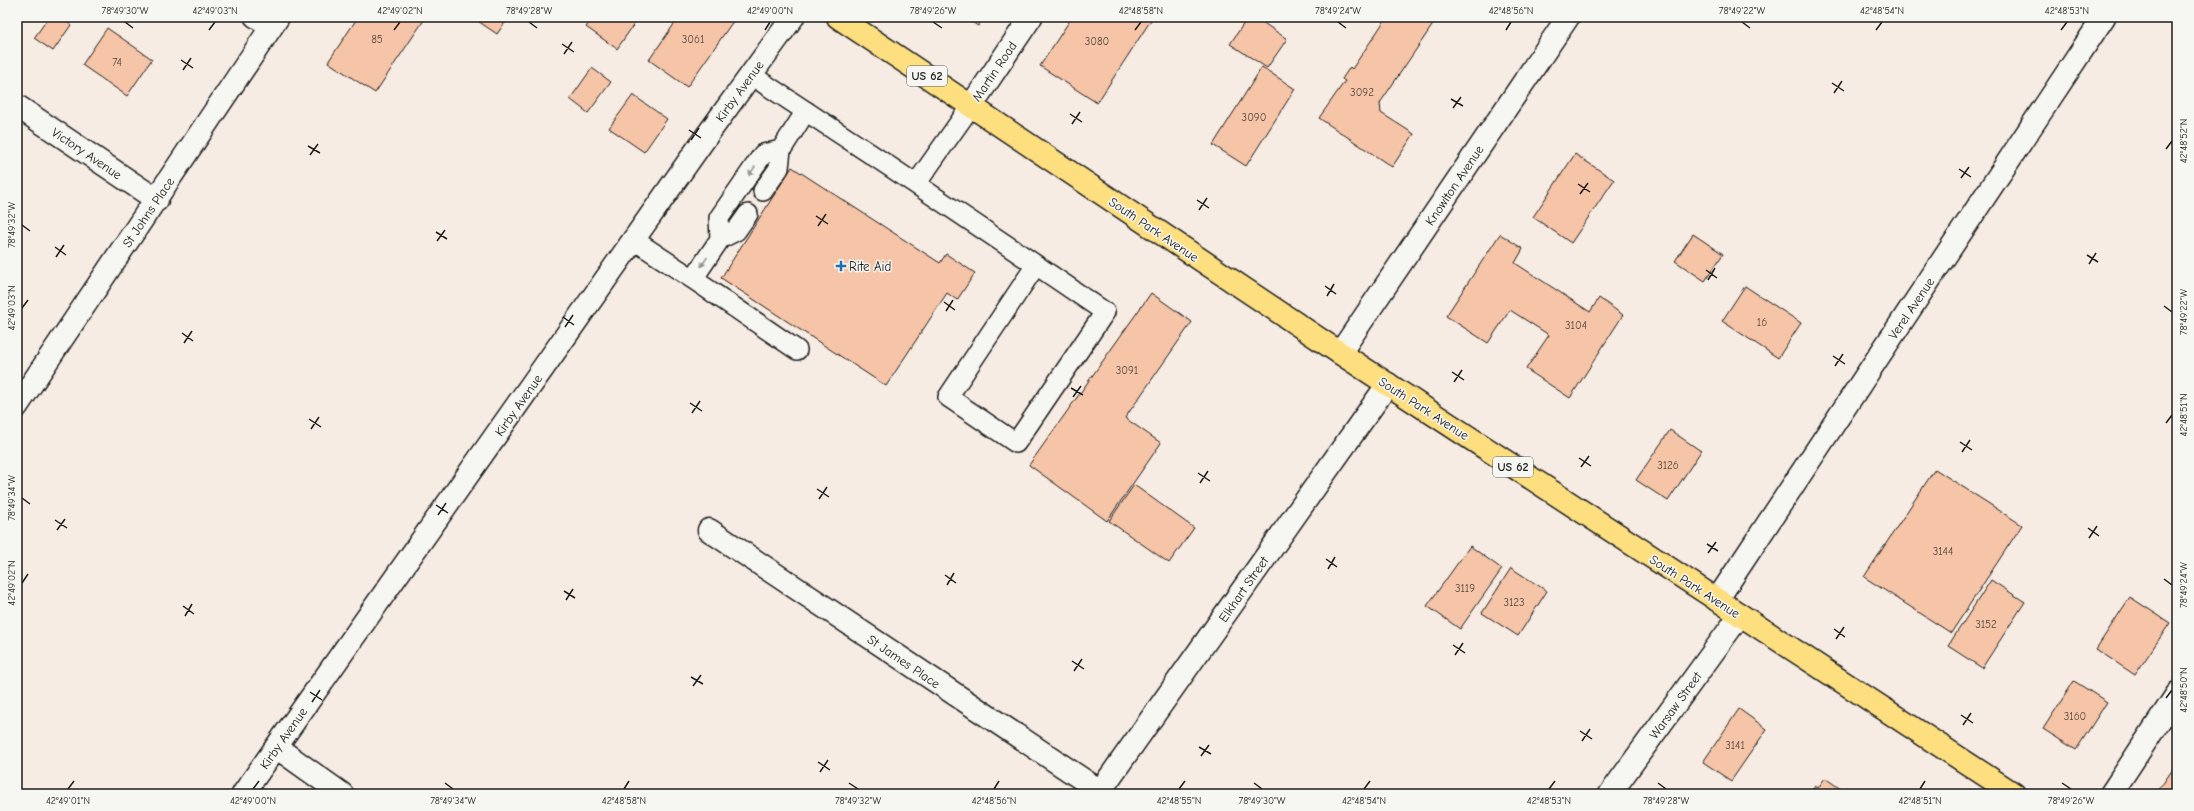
<svg xmlns="http://www.w3.org/2000/svg" width="2194" height="811" font-family="'Comic Neue',sans-serif">
	<style>
		.building { fill: #f6c4a7; stroke: #1c1c1c }
		.lines { fill: none; stroke-linecap: round; stroke-linejoin: round }
		.service-casing { stroke: #1c1c1c; stroke-width: 22 }
		.minor-casing { stroke: #1c1c1c; stroke-width: 25 }
		.primary-casing { stroke: #1c1c1c; stroke-width: 25 }
		.service { stroke: #f6f6f2; stroke-width: 19 }
		.minor { stroke: #f6f6f2; stroke-width: 22 }
		.primary { stroke: #fddf80; stroke-width: 22 }
		.oneway { fill: #949492 }
		.ticks { fill: none; stroke: #1c1c1c; stroke-width: 1.5 }
		.poi-dot { fill: #1f6fb2; stroke: #f6f6f2; stroke-width: 1.5 }
		.labels { text-anchor: middle; stroke-width: 3; stroke-linejoin: round; paint-order: stroke }
		.number-label { font-size: 11px; fill: #52463f }
		.shield { fill: #f6f6f2; stroke: #5d5d5c; stroke-width: 1 }
		.shield-label { font-size: 12px; font-weight: bold; fill: #1c1c1c }
		.street-label { font-size: 13px; fill: #1c1c1c; stroke: #f6f6f2 }
		.poi-label { font-size: 13px; fill: #1c1c1c; stroke: #f6f6f2; text-anchor: start }
		.neatline { fill: none; stroke: #1c1c1c; stroke-width: 1.5 }
		.ticks-label { font-size: 10px; text-anchor: middle; fill: #1c1c1c }
	</style>
	<rect width="100%" height="100%" fill="#f6ece3"/>
	<filter id="ink" filterUnits="userSpaceOnUse"><feTurbulence type="fractalNoise" baseFrequency=".025" numOctaves="2"/><feDisplacementMap in="SourceGraphic" scale="8" xChannelSelector="R" yChannelSelector="G"/><feConvolveMatrix kernelMatrix="1 2 1 2 8 2 1 2 1" color-interpolation-filters="sRGB"/></filter>
	<g filter="url(#ink)">
		<path class="building" d="M49,17h10l12,8 -18,26 -19,-13z
			M358,17h68l-51,76 -47,-31z
			M472,17h37l-12,17z
			M593,17h46l-22,32 -31,-22z
			M679,17h57l-49,70 -38,-27z
			M964,17h20l-6,9z
			M1072,17h81l-56,86 -57,-37z
			M1248,17h7l32,22 -20,29 -37,-24z
			M1387,17h51l-58,86 1,10 33,21 -22,33 -73,-49 26,-37 -3,-2 8,-12 2,2z
			M107,28l45,31 -25,37 -45,-31z
			M1262,67l33,22 -49,77 -33,-21z
			M592,68l19,14 -23,31 -18,-14z
			M633,95l34,24 -23,33 -35,-24z
			M1575,154l39,26 -43,63 -38,-26z
			M792,167l148,96 6,-9 29,19 -18,27 -10,-7 -61,93 -165,-108z
			M1500,234l23,15 -8,14 75,49 9,-14 24,17 -53,83 -44,-29 23,-34 -39,-25 -22,33 -42,-27z
			M1693,234l30,20 -18,27 -30,-20z
			M1745,286l56,37 -23,35 -56,-37z
			M1151,293l41,29 -67,96 36,25 -54,78 -78,-56z
			M1670,430l31,21 -33,50 -32,-21z
			M1935,469l87,56 -71,108 -87,-56z
			M1134,485l60,43 -25,35 -60,-42z
			M1470,546l32,23 -42,60 -33,-23z
			M1511,568l36,23 -29,45 -36,-23z
			M1991,580l34,22 -43,66 -34,-22z
			M2130,597l40,26 -35,52 -39,-26z
			M2074,681l33,21 -31,48 -33,-21z
			M1739,709l28,20 -36,52 -28,-19z
			M2177,763v31h-21z
			M1825,778l23,16h-38l5,-8 3,2z"/>
		<g class="lines">
			<g class="service-casing">
				<path id="service" d="M254,17l17,11
					M751,75c119,78 237,157 354,237l-89,131 -68,-46 88,-132
					M916,184l55,-78
					M763,191l16,-23 2,-18 25,-39
					M720,239l-1,-21 44,-64 18,-4
					M634,240l59,39 27,-40 16,-8 12,-17
					M693,279l104,71"/>
			</g>
			<g class="minor-casing">
				<path id="minor" d="M17,106l140,94
					M971,106l60,-89
					M1340,353l228,-336
					M17,406l261,-389
					M709,530l391,261
					M1717,600l387,-583
					M276,747l66,47
					M243,794l465,-660 85,-117
					M1098,794l290,-410
					M1610,794l130,-179
					M2111,794l66,-100"/>
			</g>
			<g class="primary-casing">
				<path id="primary" d="M838,17l502,336 674,441"/>
			</g>
			<use href="#service" class="service"/>
			<use href="#minor" class="minor"/>
			<use href="#primary" class="primary"/>
		</g>
		<defs><path id="oneway-solid" d="M-6-.8H1V-3.2L6.5 0L1 3.2V.8H-6Z"/></defs>
		<g class="oneway">
			<use href="#oneway-solid" transform="translate(752 171) rotate(125)"/>
			<use href="#oneway-solid" transform="translate(704 262) rotate(124)"/>
		</g>
	</g>
	<path class="ticks" d="M125,22l8,6M529,22l8,6M933,22l9,6M1338,22l8,6M1742,22l8,6M209,30l6,-8M394,30l6,-8M765,30l5,-8M1135,30l6,-8M1506,30l5,-8M1876,30l6,-8M2061,30l6,-8M562,44l12,8M564,54l8,-12M181,60l12,8M183,70l8,-12M1832,83l12,8M1834,93l8,-12M1451,99l12,7M1453,108l8,-11M1070,114l12,8M1072,124l8,-12M689,130l12,8M691,140l8,-12M308,146l12,7M2166,149l6,-8M310,155l8,-11M1959,169l12,8M1961,178l8,-11M1578,184l12,8M1580,194l8,-11M1197,200l12,8M1199,210l8,-12M816,216l12,8M22,225l8,6M818,226l8,-12M436,232l11,7M437,241l8,-11M55,247l11,8M2087,255l11,7M56,257l8,-12M2089,264l7,-11M1706,270l11,8M1708,280l7,-12M1325,286l11,8M1327,296l7,-12M944,302l11,8M2164,306l8,6M22,308l6,-8M946,311l7,-11M563,317l11,8M565,327l8,-12M182,333l11,8M184,343l8,-12M1833,356l12,8M1835,366l8,-12M1452,372l12,8M1454,382l8,-12M1071,388l12,7M1073,397l8,-11M690,403l12,8M692,413l8,-12M309,419l12,8M2166,423l6,-8M311,429l8,-12M1960,442l12,8M1962,452l8,-12M1579,458l12,8M1581,467l8,-11M1198,473l12,8M1200,483l8,-12M817,489l12,8M22,498l8,6M819,499l8,-12M436,505l12,8M438,515l8,-12M55,520l12,8M2088,528l11,8M57,530l8,-11M2089,538l8,-12M1707,544l11,7M1708,553l8,-11M1326,559l11,8M1328,569l7,-12M945,575l11,8M2164,579l8,6M22,583l6,-9M947,585l7,-12M564,591l11,7M566,600l7,-11M183,606l11,8M185,616l7,-12M1834,629l11,8M1836,639l8,-12M1453,645l12,8M1455,655l8,-12M1072,661l12,8M1074,671l8,-12M691,677l12,7M693,686l8,-11M310,692l12,8M2166,698l6,-8M312,702l8,-12M1961,715l12,8M1963,725l8,-12M1580,731l12,8M1582,741l8,-12M1199,747l12,7M1201,756l8,-11M818,762l12,8M820,772l8,-12M445,783l8,6M849,783l9,6M1254,783l8,6M1658,783l8,6M2062,783l9,6M68,789l6,-8M253,789l6,-8M624,789l5,-8M994,789l5,-8M1179,789l6,-8M1364,789l6,-8M1549,789l6,-8M1920,789l5,-8"/>
	<path class="poi-dot" d="M839 260h4v4h4v4h-4v4h-4v-4h-4v-4h4z"/>
	<g class="labels">
		<g class="number-label">
			<text x="377" y="43">85</text>
			<text x="693" y="43">3061</text>
			<text x="1097" y="45">3080</text>
			<text x="117" y="66">74</text>
			<text x="1362" y="96">3092</text>
			<text x="1254" y="121">3090</text>
			<text x="1762" y="326">16</text>
			<text x="1576" y="329">3104</text>
			<text x="1127" y="374">3091</text>
			<text x="1668" y="469">3126</text>
			<text x="1943" y="555">3144</text>
			<text x="1465" y="592">3119</text>
			<text x="1514" y="606">3123</text>
			<text x="1986" y="628">3152</text>
			<text x="2075" y="720">3160</text>
			<text x="1735" y="749">3141</text>
		</g>
		<g class="shield">
			<rect x="907" y="66" width="40" height="20" rx="3"/>
			<rect x="1493" y="457" width="40" height="20" rx="3"/>
		</g>
		<g class="shield-label">
			<text x="927" y="80">US 62</text>
			<text x="1513" y="471">US 62</text>
		</g>
		<g class="street-label">
			<text transform="translate(994 71) rotate(-56)" y="5">Martin Road</text>
			<text transform="translate(739 91) rotate(-54)" y="5">Kirby Avenue</text>
			<text transform="translate(87 153) rotate(34)" y="5">Victory Avenue</text>
			<text transform="translate(1454 185) rotate(-56)" y="5">Knowlton Avenue</text>
			<text transform="translate(148 212) rotate(-56)" y="5">St Johns Place</text>
			<text transform="translate(1154 229) rotate(34)" y="5">South Park Avenue</text>
			<text transform="translate(1911 308) rotate(-56)" y="5">Verel Avenue</text>
			<text transform="translate(518 405) rotate(-55)" y="5">Kirby Avenue</text>
			<text transform="translate(1424 408) rotate(33)" y="5">South Park Avenue</text>
			<text transform="translate(1695 586) rotate(33)" y="5">South Park Avenue</text>
			<text transform="translate(1243 589) rotate(-55)" y="5">Elkhart Street</text>
			<text transform="translate(904 661) rotate(34)" y="5">St James Place</text>
			<text transform="translate(1675 705) rotate(-54)" y="5">Warsaw Street</text>
			<text transform="translate(283 738) rotate(-55)" y="5">Kirby Avenue</text>
		</g>
		<g class="poi-label">
			<text x="849" y="271">Rite Aid</text>
		</g>
	</g>
	<rect width="2194" height="811" fill="none" stroke="#f6f6f2" stroke-width="44"/>
	<rect x="22" y="22" width="2150" height="767" class="neatline"/>
	<g class="ticks-label">
		<text x="125" y="14">78°49'30"W</text>
		<text x="215" y="14">42°49'03"N</text>
		<text x="400" y="14">42°49'02"N</text>
		<text x="529" y="14">78°49'28"W</text>
		<text x="770" y="14">42°49'00"N</text>
		<text x="933" y="14">78°49'26"W</text>
		<text x="1141" y="14">42°48'58"N</text>
		<text x="1338" y="14">78°49'24"W</text>
		<text x="1511" y="14">42°48'56"N</text>
		<text x="1742" y="14">78°49'22"W</text>
		<text x="1882" y="14">42°48'54"N</text>
		<text x="2067" y="14">42°48'53"N</text>
		<text transform="translate(2183 141) rotate(-90)" y="4">42°48'52"N</text>
		<text transform="translate(11 225) rotate(-90)" y="4">78°49'32"W</text>
		<text transform="translate(11 308) rotate(-90)" y="4">42°49'03"N</text>
		<text transform="translate(2183 312) rotate(-90)" y="4">78°49'22"W</text>
		<text transform="translate(2183 415) rotate(-90)" y="4">42°48'51"N</text>
		<text transform="translate(11 498) rotate(-90)" y="4">78°49'34"W</text>
		<text transform="translate(11 583) rotate(-90)" y="4">42°49'02"N</text>
		<text transform="translate(2183 585) rotate(-90)" y="4">78°49'24"W</text>
		<text transform="translate(2183 690) rotate(-90)" y="4">42°48'50"N</text>
		<text x="68" y="804">42°49'01"N</text>
		<text x="253" y="804">42°49'00"N</text>
		<text x="453" y="804">78°49'34"W</text>
		<text x="624" y="804">42°48'58"N</text>
		<text x="858" y="804">78°49'32"W</text>
		<text x="994" y="804">42°48'56"N</text>
		<text x="1179" y="804">42°48'55"N</text>
		<text x="1262" y="804">78°49'30"W</text>
		<text x="1364" y="804">42°48'54"N</text>
		<text x="1549" y="804">42°48'53"N</text>
		<text x="1666" y="804">78°49'28"W</text>
		<text x="1920" y="804">42°48'51"N</text>
		<text x="2071" y="804">78°49'26"W</text>
	</g>
</svg>
